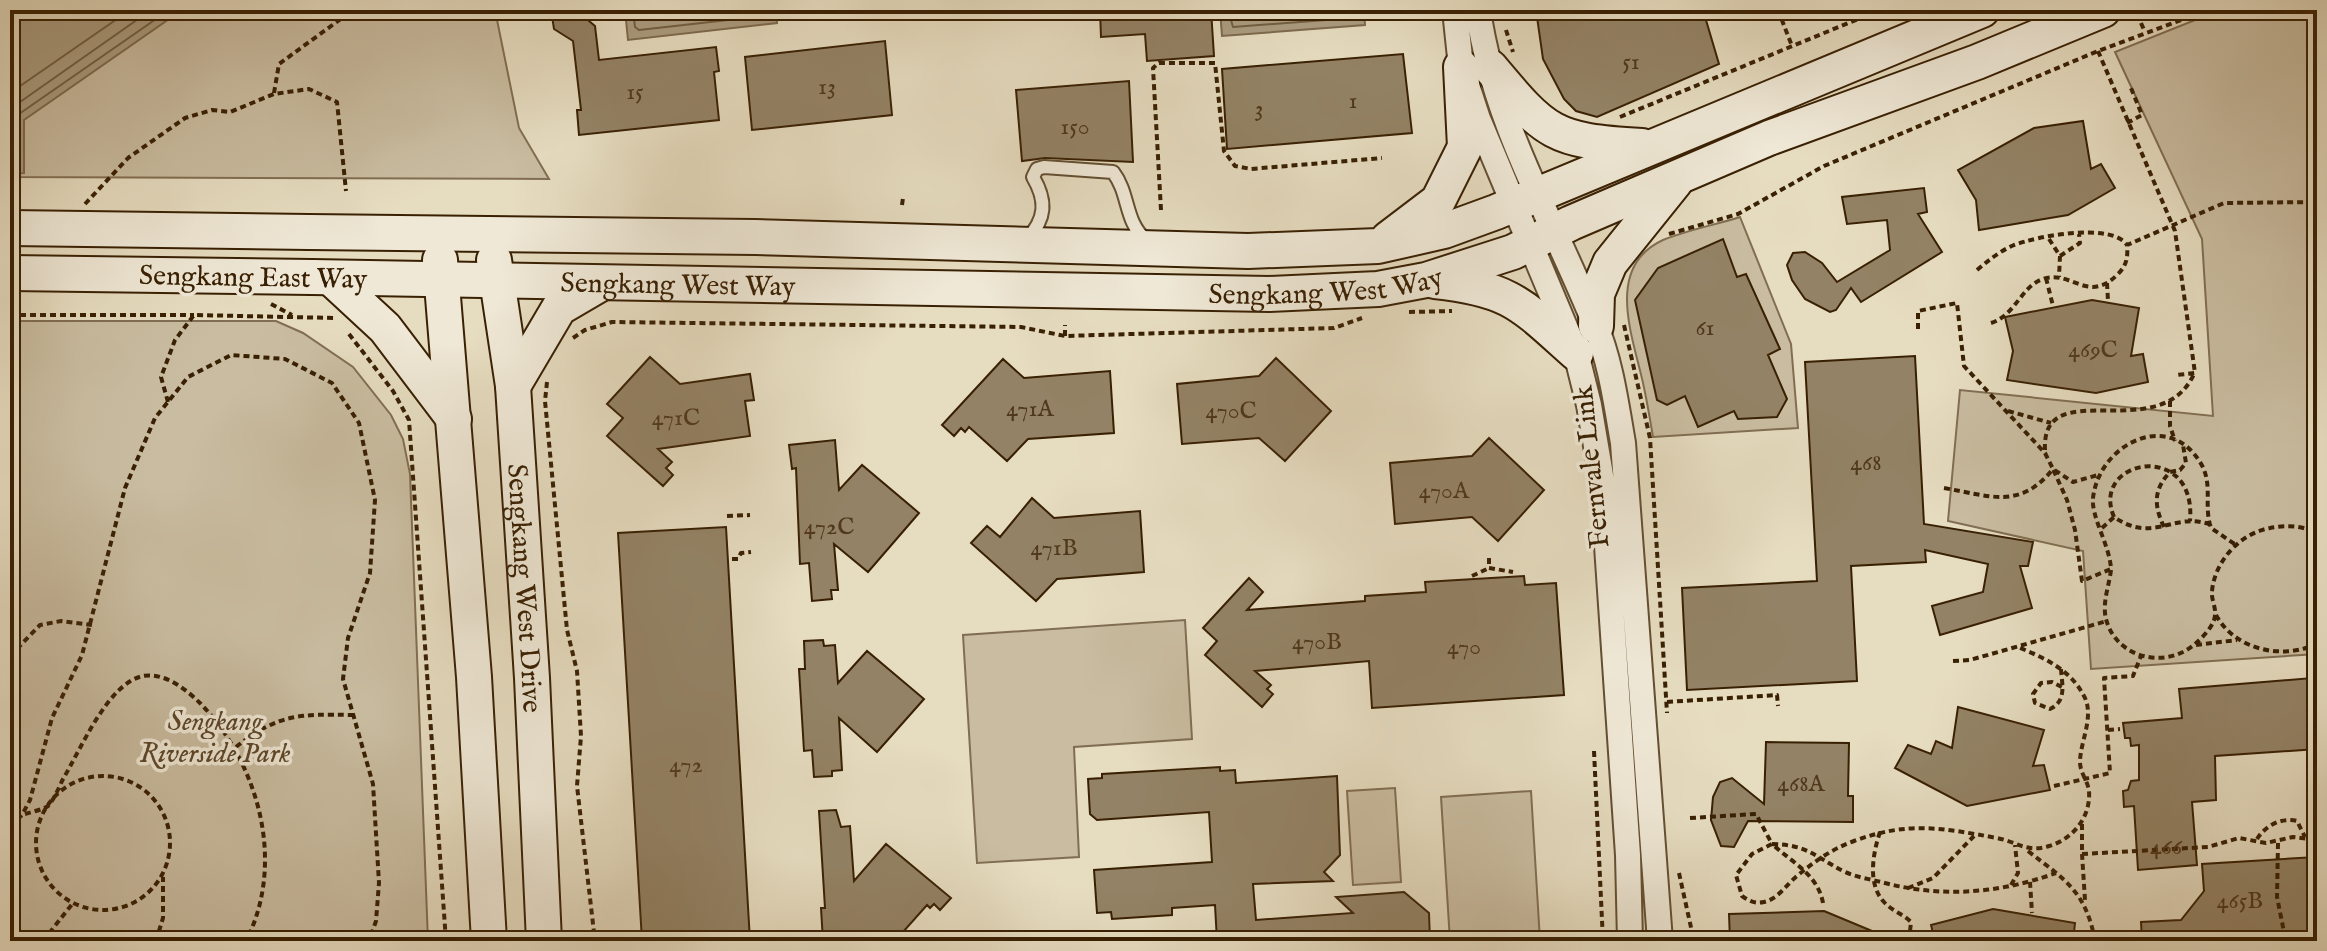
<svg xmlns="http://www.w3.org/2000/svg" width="2327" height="951" font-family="'IM FELL English',serif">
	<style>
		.green { fill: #c9bca0; stroke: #816e52; stroke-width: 2 }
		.water { fill: #ab9c80; stroke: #7d6a4e; stroke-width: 2 }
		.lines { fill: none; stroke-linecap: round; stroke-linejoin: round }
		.shore { stroke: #725e42; stroke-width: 2 }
		.building { fill: #938265; stroke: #392003; stroke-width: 2 }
		.lane-casing { stroke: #644f32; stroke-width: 16 }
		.street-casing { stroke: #644f32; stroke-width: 28 }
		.secondary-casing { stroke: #392003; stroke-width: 38 }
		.path { stroke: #392003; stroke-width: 4; stroke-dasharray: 6 4; stroke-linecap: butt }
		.lane { stroke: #efe8d6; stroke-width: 12 }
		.street { stroke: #efe8d6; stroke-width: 24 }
		.secondary { stroke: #efe8d6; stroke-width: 34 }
		.secondary-bridge-casing { stroke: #392003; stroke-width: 38; stroke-linecap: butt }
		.secondary-bridge { stroke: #efe8d6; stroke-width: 34 }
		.labels { text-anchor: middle; stroke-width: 7; stroke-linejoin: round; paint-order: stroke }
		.number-label { font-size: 24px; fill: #50381c }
		.street-label { font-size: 28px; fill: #392003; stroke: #efe8d6 }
		.park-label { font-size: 28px; font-style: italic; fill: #5d472a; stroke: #efe8d6 }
	</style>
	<rect width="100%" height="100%" fill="#e6dcc0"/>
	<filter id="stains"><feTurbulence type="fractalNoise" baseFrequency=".0025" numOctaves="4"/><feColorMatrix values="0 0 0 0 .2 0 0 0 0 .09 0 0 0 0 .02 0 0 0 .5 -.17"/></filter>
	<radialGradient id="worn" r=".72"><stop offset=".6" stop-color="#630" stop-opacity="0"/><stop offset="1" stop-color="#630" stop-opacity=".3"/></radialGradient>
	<path class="green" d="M10,10h485l24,118 30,51 -539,-2z
		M2220,10h97v644l-226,15 -8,-118 -135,-30 12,-131 253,26 -11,-177 -87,-187z
		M1740,217l51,127 7,84 -145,9c-3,-18 -6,-36 -10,-54 -10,-46 -39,-116 20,-143 24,-10 52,-15 77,-23z
		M10,321h266l27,12 50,34 38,48 12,24 7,35 18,467h-418z
		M1185,620l7,119 -118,8 5,110 -102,6 -14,-228z
		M1395,788l6,94 -48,3 -6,-94z
		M1531,791l9,150h-90l-9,-144z"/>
	<path class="water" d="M10,10h172l-158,110v53l-14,1z
		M625,10h151l1,13 -149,17z
		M1220,10h144l1,15 -143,11z"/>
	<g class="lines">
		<path class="shore" d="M633,10l2,17 4,3 125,-14 4,-6
			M643,10l5,9 82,-9
			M1228,10l5,17 120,-9 3,-8
			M1238,10l4,6 80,-6
			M10,93l120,-83
			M10,109l141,-99
			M10,166l6,-3 3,-49 150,-104"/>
	</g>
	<path class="building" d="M551,10h25l19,16 4,34 117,-13 3,24 -5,1 5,48 -140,15 -2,-25h4l-8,-69 -19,-12z
		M1100,10h111l3,46 -67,5 -2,-27 -44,3z
		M1536,10h167l16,54 -122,53 -21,-6 -12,-12 -21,-40z
		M885,41l7,74 -140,15 -7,-73z
		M1403,54l9,79 -185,16 -5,-80z
		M1129,81l4,81 -88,-4 -23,3 -6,-71z
		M2083,121l8,48 10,-5 14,24 -47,27 -89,15 -3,-30 -18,-30 76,-42z
		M1924,188l3,24 -9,2 24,38 -81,50 -10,-14 -15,22 -6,2 -25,-13 -13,-19 -5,-15 6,-12 12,-1 17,11 15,19 53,-32 -3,-30 -40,4 -5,-27z
		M1723,239l14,38 9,-3 34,75 -12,6 19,44 -10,18 -39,2 -4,-8 -36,16 -13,-31 -18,9 -10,-5 -22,-100 23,-32z
		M2092,300l47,8 -8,48 12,-2 5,28 -52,11 -89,-13 6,-29 -8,-34z
		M1915,356l9,168 109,18 -5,24h-8l12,42 -92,27 -8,-29 51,-14 5,-28 -63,-14 1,12 -75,4 6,115 -170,9 -5,-102 135,-7 -12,-219z
		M650,357l30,27 70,-10 4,26 -9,1 5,35 -92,13 14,13 -6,6 7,7 -10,11 -56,-50 16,-18 -16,-14z
		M1276,358l55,53 -46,50 -26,-23 -77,6 -5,-60 82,-8z
		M1003,359l21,19 86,-7 4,62 -86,6 -21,22 -38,-34 -4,5 -4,-4 -7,8 -12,-11z
		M1489,438l55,52 -46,51 -26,-24 -77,7 -5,-61 82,-7z
		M835,440l4,50 23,-25 57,48 -51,59 -34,-28 4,46h-7l1,9 -20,2 -3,-38 -9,1 -4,-96 -4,1 -3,-24z
		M1032,498l22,20 86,-7 4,61 -87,7 -21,22 -65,-58 16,-17 13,11z
		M726,527l24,414h-108l-24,-408z
		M1524,576l1,9 31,-2 8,112 -192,13 -3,-47 -114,10 16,14 -4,4 6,5 -11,13 -57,-52 12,-14 -14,-13 46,-50 14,14 -16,18 118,-9v-5l61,-4 -1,-10z
		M823,640l1,6 11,-1 3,38 29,-32 57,48 -47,53 -38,-34 3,52 -10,1v5l-18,1 -2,-27 -8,1 -5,-82h6l-1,-28z
		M2312,678v5h5v66l-102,7 1,44 -24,2 5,63 -59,5 -4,-64 -10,1 -1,-16 5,-1 3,-9 8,-1v-35l-8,1 -1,-8h-5l-2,-15 59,-5 -3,-29z
		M1958,707l86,23 -11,36 11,-1 6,25 -83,16 -72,-38 13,-23 23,9 5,-13 16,7z
		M1766,742l83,1 -1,53h5v26l-105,-1 -14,26 -13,-1 -10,-26 2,-23 7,-15 12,-4 32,26z
		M1220,767v4l15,-1 1,13 101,-7 3,79 -16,17 9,9 -80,3 3,36 97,-7 -17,-16 68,-5 25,21 1,28h-213l-2,-36 -43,3v7l-60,4 -1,-7 -14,1 -3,-43 118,-8 -3,-50 -112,8 -7,-6 -2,-35 14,-1v-4z
		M836,810l5,17 9,-1 4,55 32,-37 65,54 -11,12 -6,-6 -4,4 -3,-3 -32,36h-72l-2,-33h4l-6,-97z
		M2316,857l1,78 -90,6h-85l-1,-19 40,-2 23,-29 -2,-27z
		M1993,909l82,14 -2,18h-138l-4,-16z
		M1824,911l72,30h-166l-1,-27z"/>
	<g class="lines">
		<g class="lane-casing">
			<path id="lane" d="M1027,239c19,-20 20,-38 6,-62l4,-8 7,-2 69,5c17,22 11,49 33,68"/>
		</g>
		<g class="street-casing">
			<path id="street" d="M1455,10l6,57 17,52 98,234 13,52 14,82 25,368 2,86
				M1478,10c16,113 75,210 117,314 16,39 21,79 28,119l37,498"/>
		</g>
		<g class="secondary-casing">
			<g id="secondary">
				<path d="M1490,67c56,67 63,74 152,79"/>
				<path d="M309,232l446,5 493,14 130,-5 66,-15 52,-19 486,-202"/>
				<path d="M1388,239l50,-38 27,-54 -4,-80"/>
				<path d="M440,260l34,417 15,264"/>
				<path id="s1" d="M494,260l19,126 19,292 12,263"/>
				<path id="s2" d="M312,277l957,17 109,-5 48,-9 87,-28 58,-29 198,-85 208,-76 126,-52"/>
				<path d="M331,278l54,50 69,91"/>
				<path d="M1435,281c76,8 86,23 141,72"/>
				<path d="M1596,326l1,-32 13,-31 65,-81"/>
				<path d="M513,386l46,-78 41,-24"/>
			</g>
		</g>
		<path class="path" d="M1778,10l14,36
			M2141,23l4,9
			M1506,30l7,22
			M2098,51l77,180 20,142 -18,2
			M274,93l5,-29 74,-54
			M1620,117l260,-107
			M2127,123l15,-8 -11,-27
			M85,204l43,-46 57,-40 27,-8 18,2 44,-18 35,-5 28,13 9,89
			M902,205l1,-7
			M1161,210l-8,-142 6,-5h56l9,88 11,15 16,3 131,-11
			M1669,234l69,-20 86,-48 274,-115 110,-41
			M2049,239l11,17 -1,21
			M2060,256l20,-13 -1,-9
			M1977,270c12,-10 23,-19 37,-25 24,-9 97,-23 113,0
			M2046,278l7,28
			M2107,283l1,18
			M271,304l21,11
			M1409,312l43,-1
			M10,315h184
			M1991,323c25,-8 30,-37 52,-44 28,-10 45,26 75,-5 9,-9 10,-17 9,-29l97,-42 93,-1
			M1624,325l26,113 17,275
			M1918,329v-18l39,-8 7,63 81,87 8,16 20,13 25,-7
			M349,334l44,57 16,29 37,521
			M1065,336v-11
			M573,338l12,-8 27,-8 409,5 44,9 269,-8 28,-10
			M547,382l-2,19 22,229 10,41 4,65 -4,50 18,155
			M2170,401v25l5,15
			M168,402l-7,-25 14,-37 19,-25 141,3
			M2008,411l43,12
			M2045,450c-4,-78 115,-2 149,-76
			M1944,488c46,8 76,22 109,-19l14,31 8,30 7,51 29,-12c-1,-23 -20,-52 -18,-71 6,-53 74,-89 107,-36 14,22 3,43 11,66l25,17
			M727,516l23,-1
			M2114,517c-25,-58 83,-78 76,4
			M2164,527c-10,-21 -11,-37 6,-55l10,-2 6,-7 -3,-18
			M2102,528l12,-11c39,27 59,-5 95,7
			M1489,558v10
			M732,559h6l3,-6 10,-1
			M1489,568l24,4
			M2111,570c-2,16 -9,33 -5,49 10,39 59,51 89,25 7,-6 20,-19 20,-29 1,-8 -4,-16 -3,-24 3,-31 29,-58 58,-63 15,-3 34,-3 47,6
			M1472,576l17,-8
			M2216,615c19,35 66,45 101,29
			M2196,645l41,-5
			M10,656l30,-31 21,-4 31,4
			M1953,661l17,-1 137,-39
			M2061,669c1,16 6,32 -11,40l-15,-6 -2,-9 8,-11 11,-1 10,5
			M1667,702l110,-7 1,11
			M2108,730l12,-1
			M236,747c43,-34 65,-33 117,-32
			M1594,751l9,190
			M36 843a67 67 0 1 1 134 0a67 67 0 1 1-134 0Z
			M2054,786l56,-13 -6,-95 29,-2 8,-20
			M25,814c6,-2 17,-4 23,-8 6,-6 11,-19 15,-27 18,-30 45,-96 80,-103 22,-4 44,14 58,28 58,61 85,159 45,237
			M1690,818l66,-4 16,30c37,1 43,13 73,28 11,5 24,7 36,10 59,16 117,12 175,-9
			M2082,824v30l126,-7 31,-9 27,5 27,-6 24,3
			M10,826l12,-11 8,-15 22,-82 30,-63 43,-167 30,-70 33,-41 43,-22 54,4 47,24 27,40 16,77 -5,73 -22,65 -5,41 30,105 6,99 -3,38 -7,20
			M1880,832c-7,21 -13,52 4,70 8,9 19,12 27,20l-2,19
			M2257,839c8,-13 24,-22 40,-18l8,16
			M2278,843l-1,54 7,35
			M2028,851c37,29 58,40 67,90
			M2082,854l3,46
			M1679,873l15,68
			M2030,882l2,31
			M2011,885l7,-12 -3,-28
			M1908,888l25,-10 41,-42
			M1823,903c-5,-28 -30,-40 -51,-59l-20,10 -16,21 6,21c7,5 13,8 22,6 14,-3 22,-17 33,-26 18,-15 35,-27 57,-35 54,-20 88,-13 143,-3 20,4 30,15 52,8 24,-7 42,-29 40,-55 -1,-10 -9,-18 -9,-29 0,-20 15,-46 4,-66 -14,-27 -40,-38 -66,-49
			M250,934l9,7
			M43,941l30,-38
			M156,941l7,-23v-41
			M1916,941l13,-5"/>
		<use href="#lane" class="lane"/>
		<use href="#street" class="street"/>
		<use href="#secondary" class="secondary"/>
		<g class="secondary-bridge-casing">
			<path id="secondary-bridge" d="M10,228l299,4
				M10,273l302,4"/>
		</g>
		<use href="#secondary-bridge" class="secondary-bridge"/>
	</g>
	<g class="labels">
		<g class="number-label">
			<text x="1631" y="69">51</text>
			<text x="827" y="94">13</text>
			<text x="635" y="99">15</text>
			<text x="1353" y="108">1</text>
			<text x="1259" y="116">3</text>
			<text x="1075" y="134">150</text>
			<text x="1705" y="335">61</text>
			<text x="2093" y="357">469C</text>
			<text x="1030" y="416">471A</text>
			<text x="1231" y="418">470C</text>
			<text x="676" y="425">471C</text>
			<text x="1866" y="470">468</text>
			<text x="1444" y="498">470A</text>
			<text x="829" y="534">472C</text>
			<text x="1054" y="555">471B</text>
			<text x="1317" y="649">470B</text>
			<text x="1464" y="654">470</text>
			<text x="686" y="772">472</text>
			<text x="1801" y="791">468A</text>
			<text x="2166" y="854">466</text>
			<text x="2240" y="908">465B</text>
		</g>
		<g class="street-label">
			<text transform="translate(253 276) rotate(1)" y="10">Sengkang East Way</text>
			<text dy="10" stroke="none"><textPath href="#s2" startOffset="1014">Sengkang West Way</textPath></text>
			<text dy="10" stroke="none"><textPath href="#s2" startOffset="366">Sengkang West Way</textPath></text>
			<text transform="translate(1590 467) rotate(-96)" y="10">Fernvale Link</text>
			<text dy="10" stroke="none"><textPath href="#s1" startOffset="330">Sengkang West Drive</textPath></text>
		</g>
		<g class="park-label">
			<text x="215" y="730">Sengkang<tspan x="215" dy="32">Riverside Park</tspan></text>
		</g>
	</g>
	<rect width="2327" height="951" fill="none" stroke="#e6dcc0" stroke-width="40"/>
	<rect x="12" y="12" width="2303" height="927" fill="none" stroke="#392003" stroke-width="4"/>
	<rect x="20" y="20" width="2287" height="911" fill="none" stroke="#392003" stroke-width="2"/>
	<rect width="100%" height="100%" filter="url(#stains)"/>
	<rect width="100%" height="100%" fill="url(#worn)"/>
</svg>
